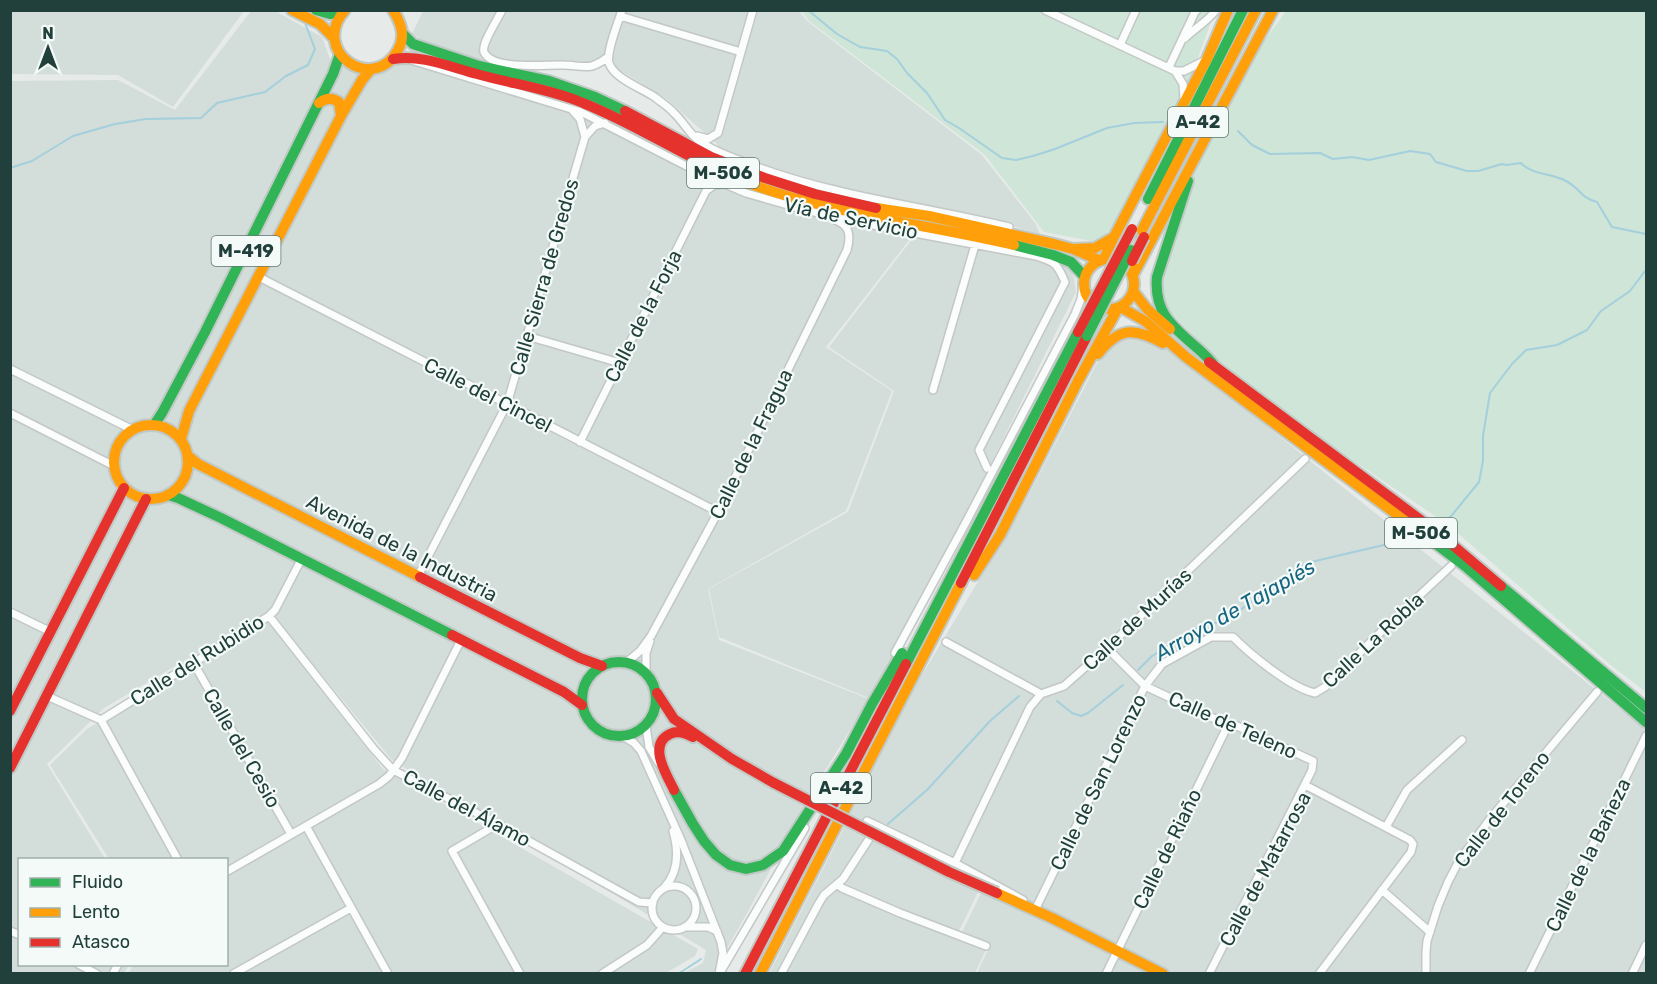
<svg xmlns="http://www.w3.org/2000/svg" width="1657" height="984" font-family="Rubik,sans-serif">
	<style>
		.built { fill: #d3ddd9 }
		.green { fill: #cee5d7 }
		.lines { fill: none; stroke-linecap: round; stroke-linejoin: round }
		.stream { stroke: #a4cfdc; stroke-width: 2 }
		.street-casing { stroke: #c3c8c6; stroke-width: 10 }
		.fast-casing { stroke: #c1c9c6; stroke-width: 14 }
		.slow-casing { stroke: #c1c9c6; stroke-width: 14 }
		.jam-casing { stroke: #c1c9c6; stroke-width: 14 }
		.street { stroke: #fbfcfc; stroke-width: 7 }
		.fast { stroke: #30b455; stroke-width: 10 }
		.slow { stroke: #ff9f0a; stroke-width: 10 }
		.jam { stroke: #e5322d; stroke-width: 10 }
		.fast-bridge-casing { stroke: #c1c9c6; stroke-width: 14; stroke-linecap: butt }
		.jam-bridge-casing { stroke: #c1c9c6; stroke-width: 14; stroke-linecap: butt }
		.fast-bridge { stroke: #30b455; stroke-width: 10 }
		.jam-bridge { stroke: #e5322d; stroke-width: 10 }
		.labels { text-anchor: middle; stroke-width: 4.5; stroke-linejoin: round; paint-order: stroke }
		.shield { fill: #f4faf7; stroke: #607873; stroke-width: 1.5 }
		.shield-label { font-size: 18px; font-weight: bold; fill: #21403b }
		.street-label { font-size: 20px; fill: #21403b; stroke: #f4faf7 }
		.water-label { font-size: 21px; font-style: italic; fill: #176681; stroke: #f4faf7 }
	</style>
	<rect width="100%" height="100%" fill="#e6ebe9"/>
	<path class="built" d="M11,10h233v1l-71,96 -55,-32 -107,-1z
		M251,11h24l47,26 10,27 38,11 29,-14 22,2 160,45 132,67 90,31 114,24 -91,117 66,44 -46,120 -138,78 11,51 150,59 -51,83 -71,131 -34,60h-29l19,-10 3,-13 -314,-190 -123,-149 -165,97 -57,56 58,95 -85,1v104l109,1 -5,8h-113l-1,-892 108,-1 57,30z
		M423,11h333l-25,90 27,-90h41l8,10 175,134 53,68 5,11 -53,-15 -138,-29 -83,-24 -49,-19 1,-2 -50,-45 -53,-33 -47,-7 -69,4 -62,-16 -25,-14z
		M919,230l130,26 21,14 4,8 2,14 -192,387 -15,19 -150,-61 -10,-48 139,-77 46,-121 -65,-44z
		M1148,331l498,399v243h-669l13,-28 -24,-12 22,12 -13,28 -206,1 77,-150 133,66 -20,41 3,1 24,-49 -136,-68 54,-110 117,-195 90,-174z
		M268,622l115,147 315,180 -3,7 -31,18 -535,-1 4,-8 93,-1v-104l-117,-1 -59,-94 37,-36z"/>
	<path class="green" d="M802,11h413l-28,77 -75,140 -15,14 -53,-10 -59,-77 -176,-134z
		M1286,11h360v681l-34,-26 -165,-142 -161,-109 -63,-49 -59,-61 -4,-20 33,-108 23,-53 47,-81z"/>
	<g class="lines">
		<path class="stream" d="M808,10l29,24 23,13 27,4 10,8 10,14 20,20 18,27 14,8 43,30 14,2 17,-4 22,-7 52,-21 27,-5 29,-1
			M1238,131l14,14 18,9 50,-1 13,6 19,-2 17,3 41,-9 20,3 6,8 31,9h11l24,-7 4,1 15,-2c11,12 30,10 45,18 14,7 13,16 31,21l15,25 34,7
			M10,168l22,-7 41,-25 42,-12 31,-5 55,-1 16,-15 48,-11 21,-16 22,-11 7,-16 -10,-26
			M1441,525l11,-10 27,-33 4,-21v-25l7,-43 22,-29 14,-14 31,-5 30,-15 14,-19 29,-20 15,-20h1
			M1138,670l14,-14 40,-26 36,-11 60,-44 19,-12 98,-23
			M1057,701l15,12 9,3 7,-3 35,-28
			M888,824l40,-35 62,-68 29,-25
			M678,974l23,-15"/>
		<g class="street-casing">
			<path id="street" d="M502,10c-4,9 -21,34 -18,42 8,19 63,12 80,13 10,0 19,3 28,1 6,-2 11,-5 16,-9
				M622,10c-4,13 -16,42 -13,53 5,16 35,26 47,35 6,5 13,9 18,15 10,9 16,23 28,30 17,11 39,18 58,25 81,29 166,39 249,59
				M1045,10l130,61
				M620,16l121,36
				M1185,38c10,-10 22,-16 31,-28
				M1120,45l16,-35
				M411,60l170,52 123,63 42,18 59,17 78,17 153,29c19,6 21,7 29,26l-86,168 8,18
				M1169,67l26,-55 2,-2
				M1175,71h9l20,-10
				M1175,71l8,13 1,15
				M697,136l11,3 10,-6 35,-123
				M585,137l10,-11 10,-3
				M259,277l459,235
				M527,336l93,27
				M10,369l123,61
				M933,390l42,-145
				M10,413l104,53
				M580,442l126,-251 8,-6 10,-1
				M418,576l89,-172 78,-267 -5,-18 -7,-8
				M10,612l41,20
				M269,616l104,132 20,22 105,54 141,78 14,1
				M946,642l95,52 23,-8 43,-38 198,-189
				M1107,648l38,38 83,39 9,1 76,35 -1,9 -103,204
				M895,653l70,-129 110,-210 6,-15 2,-14
				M193,662l98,172
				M627,662l13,-11 11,-15 67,-124 129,-262c4,-14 3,-25 -12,-30
				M646,673v-20l4,-12
				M47,696l54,24 77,140
				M101,720l168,-104 6,-6 26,-50
				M646,725l3,22 9,15
				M623,736l11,7 7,8 40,89 40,102 2,11 -4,21
				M1305,785l105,55 3,4 -2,8 -92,122
				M867,821l88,42 68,37
				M498,824l-46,27 68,123
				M306,826l82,148
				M1386,827l21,-37 55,-50
				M955,863l75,-156 11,-13
				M226,872l153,-88 10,-8 13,-18 59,-118
				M837,884l5,4 58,25 86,33
				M652 908a22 22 0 1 1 44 0a22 22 0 1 1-44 0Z
				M664,888c15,-16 15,-36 9,-57
				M1382,890l48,42
				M1036,908l109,-222 17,-22 49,-27h22c18,18 58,51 82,56l10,-6 64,-63 62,-58
				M686,927h22l9,4
				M10,931l10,4
				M78,964l19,10
				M721,971l84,-143
				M113,974l5,-10
				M233,974l118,-66
				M602,974l45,-29 16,-18
				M781,974l38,-71 5,-8 19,-16 26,-40v-9
				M1106,974l122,-249
				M1426,974v-22l1,-11 11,-35 10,-24 11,-21 31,-42 107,-127
				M1529,974l117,-238
				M1632,974l14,-29"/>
		</g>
		<g class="fast-casing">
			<path id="fast" d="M316,10l14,4 13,-2
				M403,34l10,10 66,22 70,15 46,16 30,14
				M1188,181l-31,96c-3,35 14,48 39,70 7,6 14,12 19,20
				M1148,199l95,-189
				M1014,245l39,10 18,7 13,14
				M154,425l8,-12 43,-81 128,-258 7,-20
				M168,495l10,3 43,20 231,117
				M1423,534l42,32 181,156
				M1501,586l145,122
				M582 699a37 37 0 1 1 74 0a37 37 0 1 1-74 0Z
				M906,664l172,-332
				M674,790l19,34 11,17 12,14 14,10 16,4 17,-4 20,-14 63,-97 26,-50 30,-51"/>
		</g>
		<g class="slow-casing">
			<path id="slow" d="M292,10l28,14 14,14
				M345,10c-36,41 28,85 53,40 8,-14 3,-27 -5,-40
				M319,103c7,-5 12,-6 20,-1l2,14
				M735,178c90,36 186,45 279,67
				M876,208l53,8 125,28 19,5 26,11
				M1140,234l116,-224
				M1073,249l22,-1 19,-11
				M1084 284a25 25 0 1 1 50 0a25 25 0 1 1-50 0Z
				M1104,259l10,-22 93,-178 21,-49
				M1133,275l140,-265
				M1133,291l14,18 23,20
				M1120,307l25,14 41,36 237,177
				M1098,354c21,-27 36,-27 65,-11
				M114 462a37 37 0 1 1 74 0a37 37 0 1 1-74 0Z
				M181,439l8,-28 152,-295 21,-36 9,-11
				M188,456l10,8 222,113
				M974,575l26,-40 78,-154 40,-73
				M997,893l55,25 111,56
				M760,974l201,-391"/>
		</g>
		<g class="jam-casing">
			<path id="jam" d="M393,59c28,-5 57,8 84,15 35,10 73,15 106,29 53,21 100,53 152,75
				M625,111l86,46 54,21 50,16 61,14
				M1209,362l233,174 59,50
				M420,577l160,81 22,8
				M961,583l126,-247
				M452,635l112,57 18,13
				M657,693l17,26 58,40 42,24
				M10,711l114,-223
				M10,768l136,-269
				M674,790c-7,-15 -27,-45 -4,-56 8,-4 15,-1 23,3
				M745,974l161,-310"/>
		</g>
		<use href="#street" class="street"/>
		<use href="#fast" class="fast"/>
		<use href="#slow" class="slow"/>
		<use href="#jam" class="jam"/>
		<g class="fast-bridge-casing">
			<path id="fast-bridge" d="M1087,336l44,-86"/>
		</g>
		<g class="jam-bridge-casing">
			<path id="jam-bridge" d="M1132,261l12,-24
				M1078,332l54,-103
				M774,783l175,89 48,21"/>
		</g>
		<use href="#fast-bridge" class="fast-bridge"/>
		<use href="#jam-bridge" class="jam-bridge"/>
	</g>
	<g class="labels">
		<g class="shield">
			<rect x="1168" y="107" width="60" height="30" rx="4.5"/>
			<rect x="687" y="158" width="72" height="30" rx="4.5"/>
			<rect x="211.5" y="236" width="69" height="30" rx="4.5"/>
			<rect x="1385" y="518" width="72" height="30" rx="4.5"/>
			<rect x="811" y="773" width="60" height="30" rx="4.5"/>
		</g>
		<g class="shield-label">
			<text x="1198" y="128">A-42</text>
			<text x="723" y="179">M-506</text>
			<text x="246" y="257">M-419</text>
			<text x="1421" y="539">M-506</text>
			<text x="841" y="794">A-42</text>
		</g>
		<g class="street-label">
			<text transform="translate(851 218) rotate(12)" y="7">Vía de Servicio</text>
			<text transform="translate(544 277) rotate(-74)" y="7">Calle Sierra de Gredos</text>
			<text transform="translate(643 316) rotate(-63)" y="7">Calle de la Forja</text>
			<text transform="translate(488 395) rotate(27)" y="7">Calle del Cincel</text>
			<text transform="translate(751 444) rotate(-64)" y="7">Calle de la Fragua</text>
			<text transform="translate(402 548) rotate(27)" y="7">Avenida de la Industria</text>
			<text transform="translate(1137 619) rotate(-43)" y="7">Calle de Murías</text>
			<text transform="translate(1373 640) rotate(-43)" y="7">Calle La Robla</text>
			<text transform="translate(197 660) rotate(-32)" y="7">Calle del Rubidio</text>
			<text transform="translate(1233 725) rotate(24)" y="7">Calle de Teleno</text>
			<text transform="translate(242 748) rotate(60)" y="7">Calle del Cesio</text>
			<text transform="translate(1098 782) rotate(-64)" y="7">Calle de San Lorenzo</text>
			<text transform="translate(467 808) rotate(28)" y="7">Calle del Álamo</text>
			<text transform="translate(1502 809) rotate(-52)" y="7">Calle de Toreno</text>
			<text transform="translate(1167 849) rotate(-64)" y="7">Calle de Riaño</text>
			<text transform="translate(1588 855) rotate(-64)" y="7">Calle de la Bañeza</text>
			<text transform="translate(1265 869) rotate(-62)" y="7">Calle de Matarrosa</text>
		</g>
		<g class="water-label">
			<text transform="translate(1235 610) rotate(-30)" y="7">Arroyo de Tajapiés</text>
		</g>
	</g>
	<rect width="1657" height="984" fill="none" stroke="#21403b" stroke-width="24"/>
	<rect x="18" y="858" width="210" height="108" fill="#f4faf7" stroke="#a0b0ac" stroke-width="1.5"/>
	<rect x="30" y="878" width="30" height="9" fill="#30b455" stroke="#a0b0ac" stroke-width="1.5"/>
	<text x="72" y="888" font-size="18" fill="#21403b">Fluido</text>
	<rect x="30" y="908" width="30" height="9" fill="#ff9f0a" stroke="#a0b0ac" stroke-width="1.5"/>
	<text x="72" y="918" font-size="18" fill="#21403b">Lento</text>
	<rect x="30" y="938" width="30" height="9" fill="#e5322d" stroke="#a0b0ac" stroke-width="1.5"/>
	<text x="72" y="948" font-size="18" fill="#21403b">Atasco</text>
	<g transform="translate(48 48)" stroke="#f4faf7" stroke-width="4.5" paint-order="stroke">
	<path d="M0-4.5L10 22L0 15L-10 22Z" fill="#21403b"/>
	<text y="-9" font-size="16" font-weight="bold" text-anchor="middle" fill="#21403b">N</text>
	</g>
</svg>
